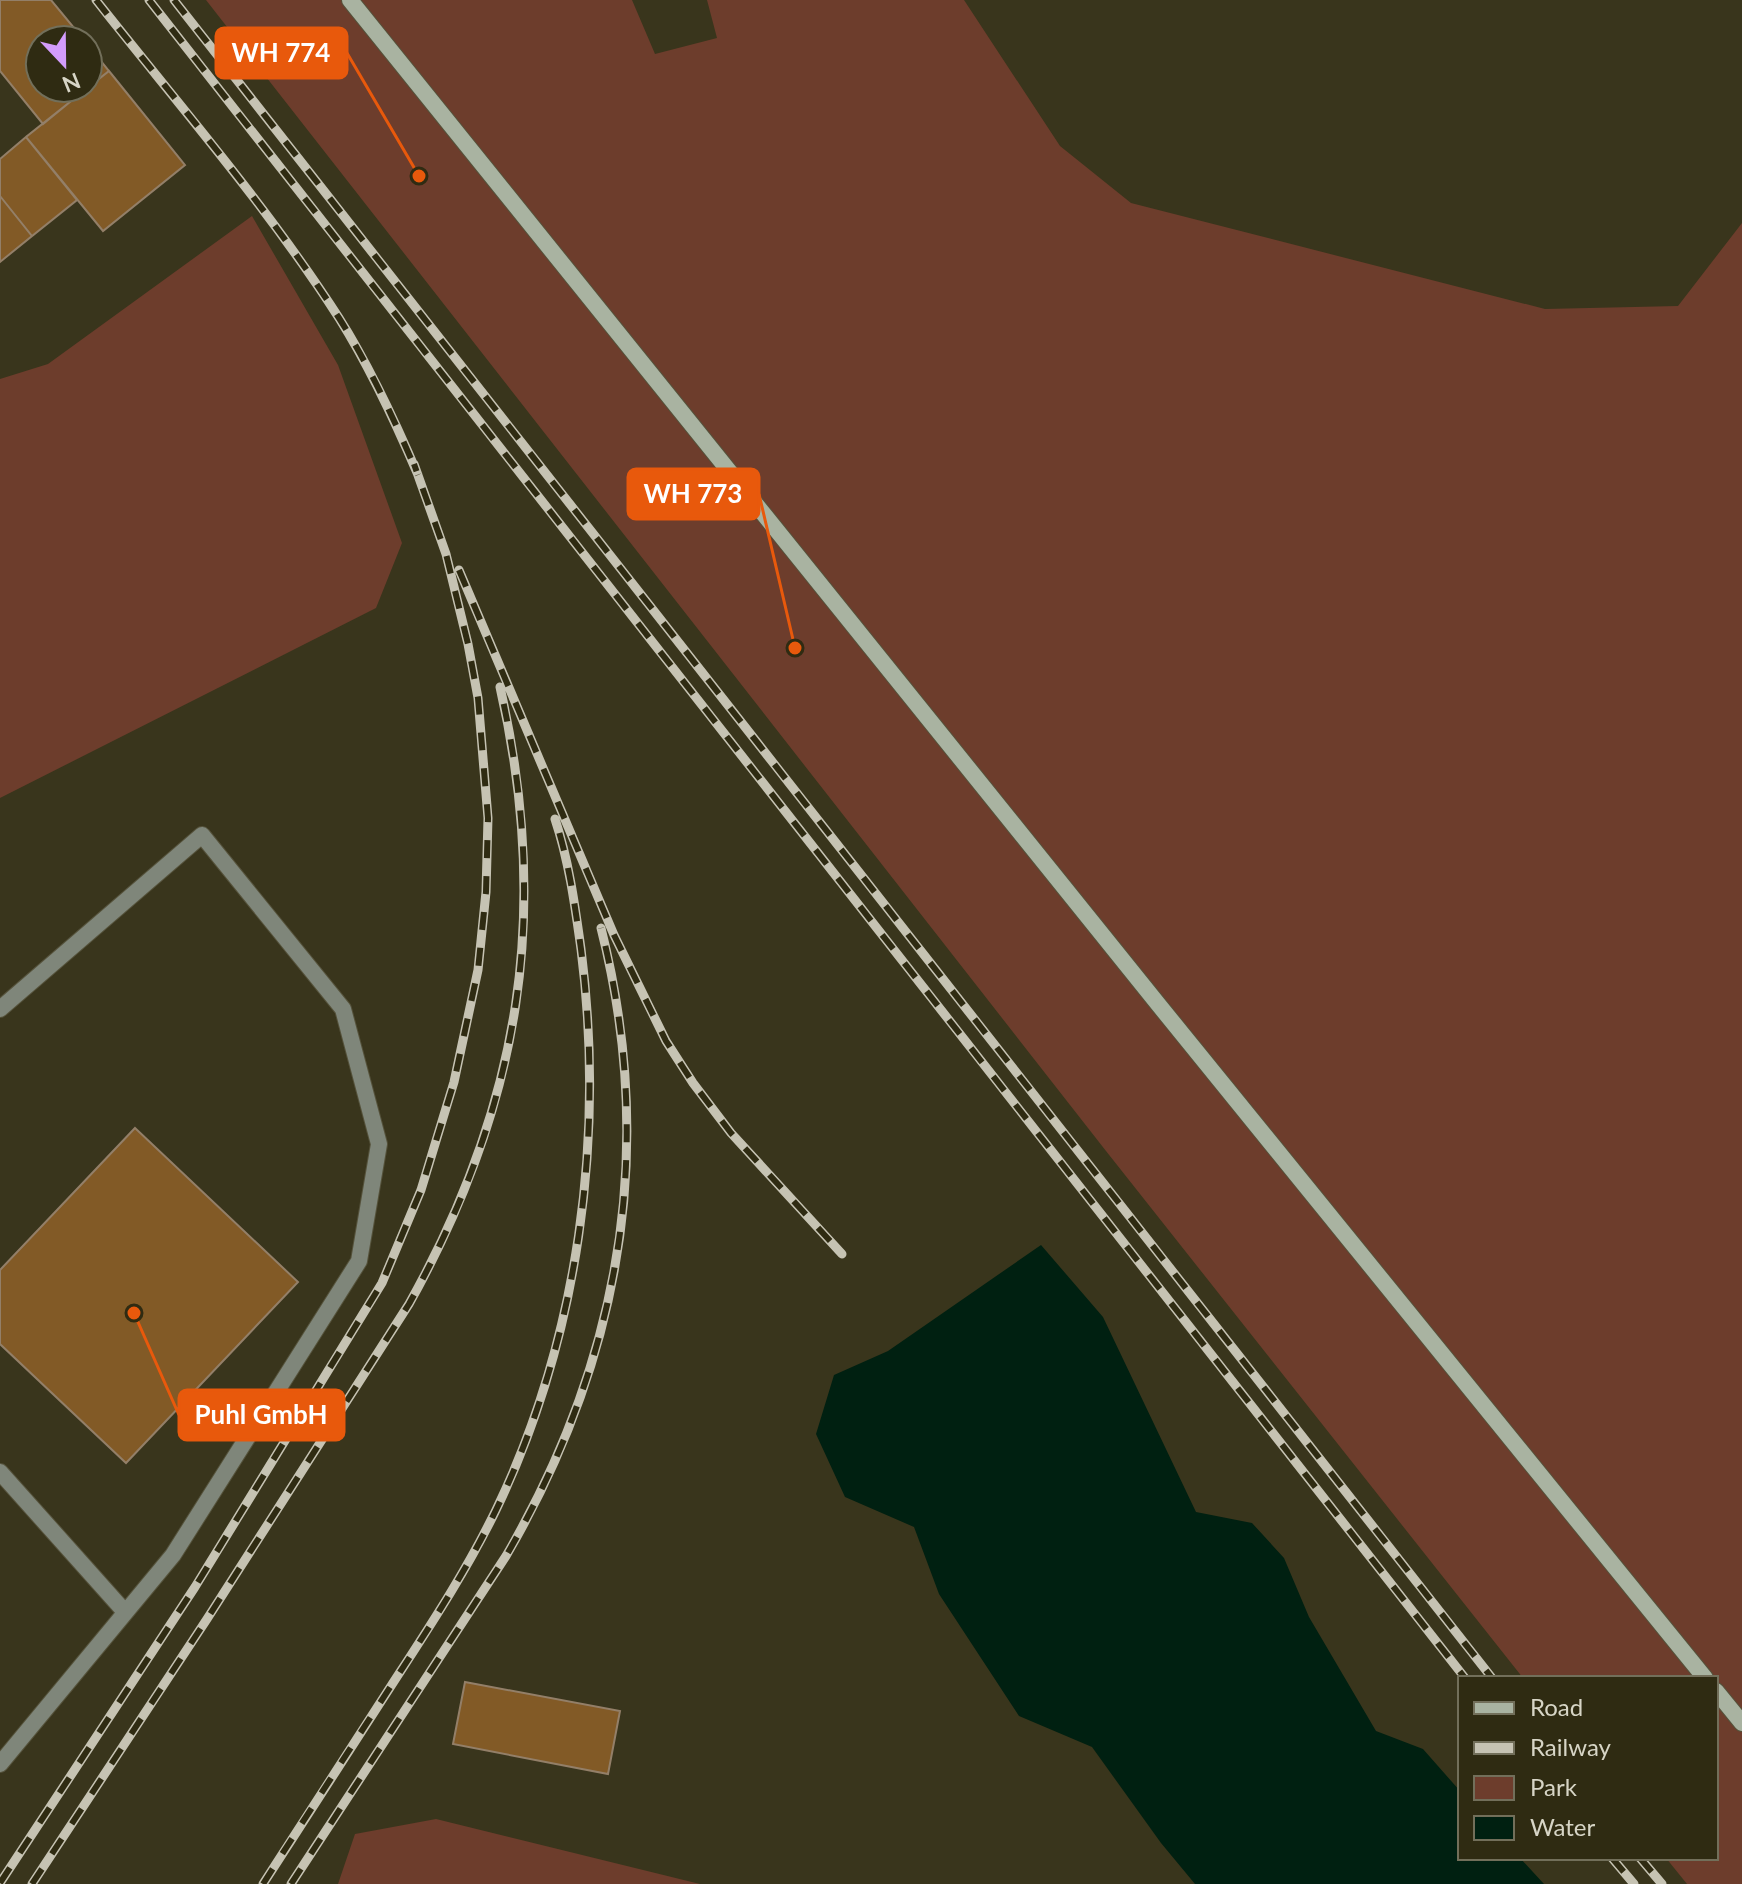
<svg xmlns="http://www.w3.org/2000/svg" width="1742" height="1884" font-family="Lato,sans-serif">
	<style>
		.green { fill: #6d3d2c }
		.water { fill: #002011 }
		.building { fill: #825a26; stroke: #937f68; stroke-width: 2 }
		.lines { fill: none; stroke-linecap: round; stroke-linejoin: round }
		.service-casing { stroke: #55523b; stroke-width: 18 }
		.secondary-casing { stroke: #55523b; stroke-width: 18 }
		.service { stroke: #7f867a; stroke-width: 16 }
		.secondary { stroke: #a9b3a1; stroke-width: 16 }
		.rail-casing { stroke: #c6c3b3; stroke-width: 9 }
		.rail { stroke: #2f2b12; stroke-width: 6; stroke-dasharray: 18; stroke-linecap: butt }
		.leader { fill: none; stroke: #e8590c; stroke-width: 3 }
		.callout-dot { fill: #e8590c; stroke: #2f2b12; stroke-width: 3 }
		.callout { fill: #e8590c; stroke: #e8590c; stroke-width: 3 }
		.callout-label { font-size: 26px; text-anchor: middle; font-weight: bold; fill: #fff }
	</style>
	<rect width="100%" height="100%" fill="#39351c"/>
	<path class="green" d="M206,0h426l23,54 62,-16 -10,-38h257l96,146 71,57 414,106 133,-3 64,-83v1661h-55l-21,-26h50v-180h-193l-417,-527z
		M252,216l86,149 64,178 -26,65 -376,190v-419l48,-15z
		M436,1819l264,65h-362l17,-50z"/>
	<path class="water" d="M1041,1245l62,72 93,195 56,11 32,35 25,59 67,114 47,18 37,42v67h60l24,26h-349l-34,-41 -69,-96 -73,-31 -80,-122 -25,-67 -69,-30 -29,-63 18,-59 54,-24z"/>
	<path class="building" d="M0,0h51l33,40h-44v48h47l-44,36 -43,-53z
		M88,45l21,26 -21,16z
		M109,71l76,94 -82,66 -77,-94z
		M26,137l51,63 -45,36 -32,-40v-37z
		M0,196l32,40 -32,26z
		M135,1128l163,154 -172,181 -126,-119v-74z
		M465,1682l155,29 -12,63 -155,-30z"/>
	<g class="lines">
		<g class="service-casing">
			<path id="service" d="M0,1009l202,-174 141,174 36,135 -20,117 -186,294 -173,209
				M0,1472l125,140"/>
		</g>
		<g class="secondary-casing">
			<path id="secondary" d="M350,0l808,1004 547,674
				M1716,1691l26,32"/>
		</g>
		<use href="#service" class="service"/>
		<use href="#secondary" class="secondary"/>
		<g class="rail-casing">
			<path id="rail" d="M96,0c82,104 171,206 243,318 31,49 56,103 79,157
				M149,0l1316,1678
				M174,0l1318,1678
				M459,570l155,365 52,106 27,42 38,50 111,121
				M1612,1858l22,26
				M1640,1858l22,26
				M0,1883l195,-296 187,-304 39,-93 33,-108 24,-112 8,-78 2,-74 -10,-120 -10,-54 -22,-90 -32,-90
				M32,1884l175,-265 202,-315c112,-200 142,-393 91,-617
				M263,1884c42,-66 85,-132 128,-198 37,-57 75,-114 105,-176 83,-173 109,-372 85,-561 -6,-43 -12,-88 -26,-130
				M291,1884l215,-328c114,-196 151,-406 95,-628"/>
		</g>
		<use href="#rail" class="rail"/>
	</g>
	<path class="leader" d="M419 176L347 53M795 648L759 494M134 1313L179 1415"/>
	<g class="callout-dot">
		<circle cx="419" cy="176" r="8"/>
		<circle cx="795" cy="648" r="8"/>
		<circle cx="134" cy="1313" r="8"/>
	</g>
	<g class="callout">
		<rect x="216" y="28" width="131" height="50" rx="8"/>
		<rect x="628" y="469" width="131" height="50" rx="8"/>
		<rect x="179" y="1390" width="165" height="50" rx="8"/>
	</g>
	<g class="callout-label">
		<text x="281" y="62">WH 774</text>
		<text x="693" y="503">WH 773</text>
		<text x="261" y="1424">Puhl GmbH</text>
	</g>
	<rect x="1458" y="1676" width="260" height="184" fill="#2f2b12" stroke="#726f5a" stroke-width="2"/>
	<rect x="1474" y="1702" width="40" height="12" fill="#a9b3a1" stroke="#726f5a" stroke-width="2"/>
	<text x="1530" y="1716" font-size="24" fill="#d7d5c6">Road</text>
	<rect x="1474" y="1742" width="40" height="12" fill="#c6c3b3" stroke="#726f5a" stroke-width="2"/>
	<text x="1530" y="1756" font-size="24" fill="#d7d5c6">Railway</text>
	<rect x="1474" y="1776" width="40" height="24" fill="#6d3d2c" stroke="#726f5a" stroke-width="2"/>
	<text x="1530" y="1796" font-size="24" fill="#d7d5c6">Park</text>
	<rect x="1474" y="1816" width="40" height="24" fill="#002011" stroke="#726f5a" stroke-width="2"/>
	<text x="1530" y="1836" font-size="24" fill="#d7d5c6">Water</text>
	<g transform="translate(64 64) rotate(158)"><circle r="38" fill="#2f2b12" stroke="#726f5a" stroke-width="2"/>
	<path d="M0-6L14 30L0 20L-14 30Z" fill="#d39cfc"/>
	<text y="-12" font-size="22" font-weight="bold" text-anchor="middle" fill="#d7d5c6">N</text>
	</g>
</svg>
